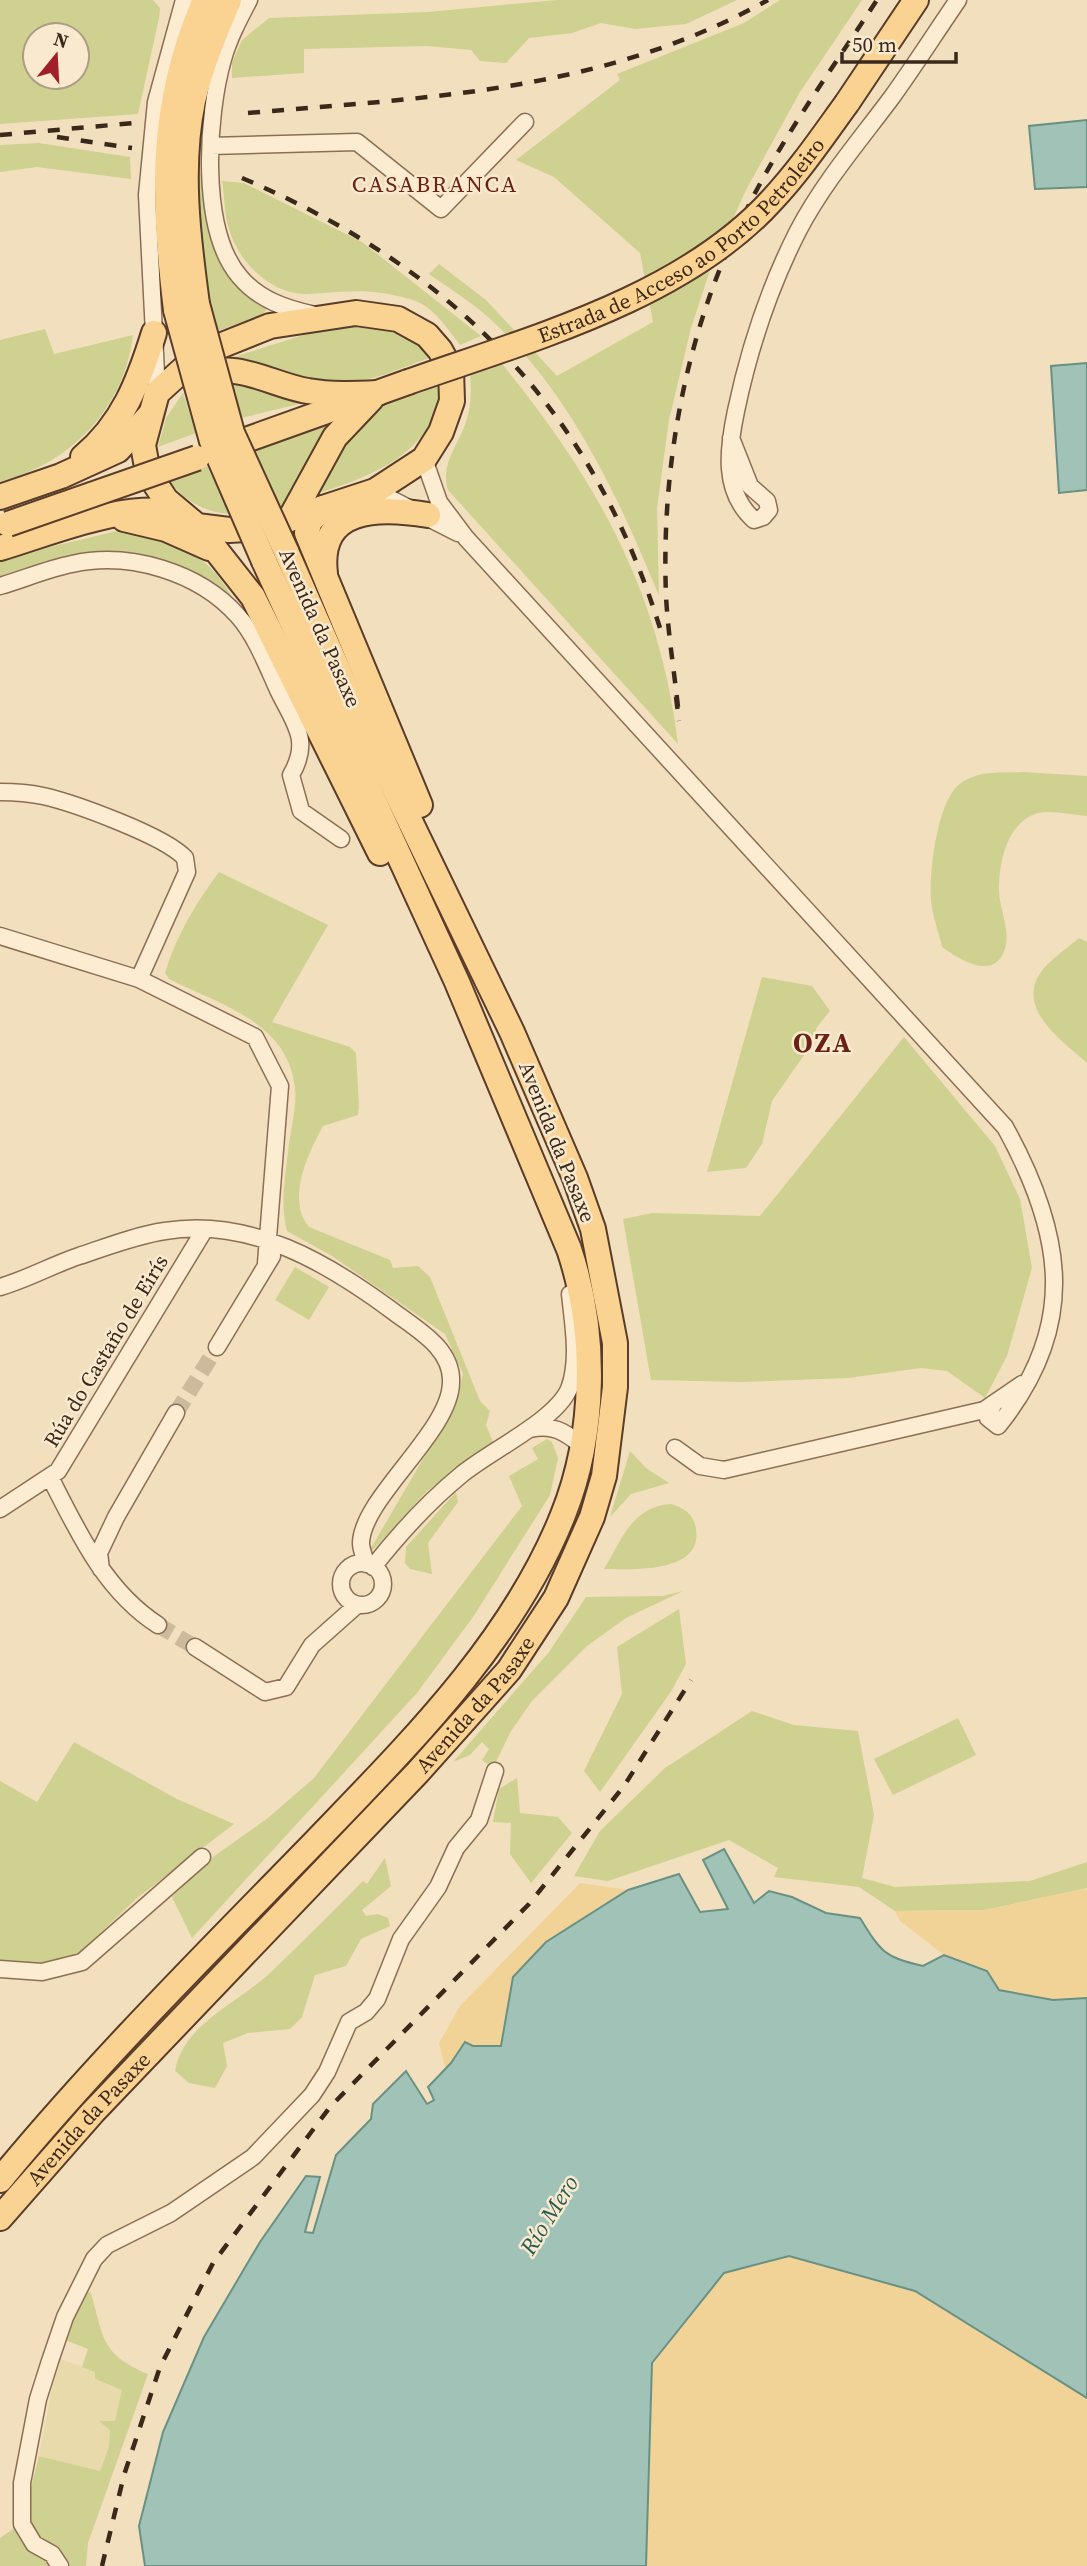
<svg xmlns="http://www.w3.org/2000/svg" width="1087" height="2566" font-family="'Source Serif 4',serif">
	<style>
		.farmland { fill: #e8daaa }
		.green { fill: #ced190; fill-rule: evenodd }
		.sand { fill: #f1d397 }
		.water { fill: #a1c3b7; stroke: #689184; stroke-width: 2 }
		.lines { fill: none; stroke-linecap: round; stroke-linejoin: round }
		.street-tunnel { stroke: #cdba9d; stroke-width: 16; stroke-dasharray: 16 8; stroke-linecap: butt }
		.street-casing { stroke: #8c6e55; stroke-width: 19 }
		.primary-casing { stroke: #593c2a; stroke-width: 28 }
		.street { stroke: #fcecd1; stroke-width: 16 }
		.primary { stroke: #fad291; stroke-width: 24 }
		.rail { stroke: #3a281b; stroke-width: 4.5; stroke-dasharray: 12 12; stroke-linecap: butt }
		.primary-bridge-casing { stroke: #593c2a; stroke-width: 28; stroke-linecap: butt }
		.primary-bridge { stroke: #fad291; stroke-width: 24 }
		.labels { text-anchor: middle; stroke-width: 5; stroke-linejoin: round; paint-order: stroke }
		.street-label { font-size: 21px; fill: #3a281b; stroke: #f9e9ce }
		.neighbourhood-label { font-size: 23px; letter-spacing: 2px; fill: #6a2216; stroke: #f9e9ce }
		.water-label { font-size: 23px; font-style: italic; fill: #285b54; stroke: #f9e9ce }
		.district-label { font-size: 28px; font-weight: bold; letter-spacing: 2px; fill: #6a2216; stroke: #f9e9ce }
	</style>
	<rect width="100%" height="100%" fill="#f2dfbd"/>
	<path class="farmland" d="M58,2358l38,14 -1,7 28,11 -8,31h-15l10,9 -1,17 -9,24 -61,-15z"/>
	<path class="green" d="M0,0h153l7,8 -1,10 -21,96 -138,10zM35,35h42v42h-42z
		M557,0h180l-51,24 -51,5 -34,-6 -29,10 -43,5 -23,25 -26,-2 -9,-11 -44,-4 -123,3v24l-72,5v-16l10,-22 27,-22 159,-6z
		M780,0h82l-62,92 -54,98 -35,77 -20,61 -22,92 -12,88 2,88c-40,-99 -94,-214 -178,-285 -16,-13 -35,-25 -52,-37l10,-10 47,36 71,76 96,-54 -13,-69 -86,-76 -38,-17 104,-80 -3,-6 127,-51z
		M39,143l91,14 1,22 -94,-12 -37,5v-27z
		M199,173l5,1c4,32 3,73 26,100 10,12 25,22 37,33l-3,7 -49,18 -15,-97z
		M222,181l22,2 118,59 119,94 -21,9c-10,-13 -19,-27 -32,-37 -13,-10 -30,-12 -46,-15 -25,-4 -49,0 -75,1 -35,1 -69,-32 -78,-65 -5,-15 -4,-32 -7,-48z
		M372,324c26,5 43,12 60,33 -41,15 -82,35 -127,24 -27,-7 -50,-19 -78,-22l106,-33z
		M45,329l9,25 79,-19c-9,74 -62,128 -133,147v-142z
		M499,360c97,119 160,229 179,384l-230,-254c-8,-26 10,-44 18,-68 6,-17 5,-34 4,-51z
		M227,376l93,23 -79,19z
		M440,380c2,70 -69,97 -125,114 12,-35 42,-75 73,-94 15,-10 35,-14 52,-20z
		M183,393l13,40 -38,14 8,-29z
		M341,416l-52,87 -11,5 -25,-58z
		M207,466l23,48c-28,-2 -45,-14 -62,-34z
		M117,531c56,7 95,22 120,76 -27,-14 -68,-42 -96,-50 -47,-13 -97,7 -141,23v-21z
		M1023,772l64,4v40c-14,-1 -35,-6 -49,-3 -31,9 -39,49 -39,77 0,19 12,40 6,59 -11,33 -46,10 -63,-2 -3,-15 -10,-32 -11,-47 -2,-27 6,-101 30,-117 18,-13 41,-10 62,-11z
		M219,872l109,53 -56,97 78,25 6,6 3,54 -1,8 -35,11c-15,28 -37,73 -14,101l81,33 3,8 25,-2 12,11 50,124 10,10 -4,14 7,17 -66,49 -55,60 -1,-3 86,-147 6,-27 -18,-40 -113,-78 -45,-25c-7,-26 -2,-52 1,-79 2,-20 9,-44 7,-64 -7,-66 -74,-83 -126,-109l-4,-6c11,-37 31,-70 54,-101z
		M1079,938l8,4v121c-22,-20 -70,-52 -48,-88 9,-14 27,-26 40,-37z
		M762,977l50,9 18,25 -13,16 -8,21 -37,53 -10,43 -16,24 -39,4z
		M904,1037l91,109 25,53 12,69 -25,88 -22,42 -38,-27 -26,-3 -73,10 -106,4 -91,-2 -28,-161 30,-6 107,3z
		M295,1267l34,20 -20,33 -34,-20z
		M547,1439l5,3 6,16 -8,37 -77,122 -56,76 -225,245 -20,-41 41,-40 55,-39 46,-40 208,-272 -13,-30 29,-17 -6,-11z
		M630,1451l16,17 23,15 -38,11 -21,23z
		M456,1492l2,10 -30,41 4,31 -22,-5 -5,-6 1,-16z
		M671,1504c13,4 23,10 25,25 7,45 -65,40 -92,40 18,-30 29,-63 67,-65z
		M683,1591l-57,27 -39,28 -55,55 -21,30 -18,37 -11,-8 7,-11 -7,-7 -12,13 -17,7 96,-110 37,-55 77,-1z
		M679,1609l7,55 -14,26 -72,102 -16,-21 38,-77 -5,-47z
		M752,1711l42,14 64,6 16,84 -12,63 33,9 135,-6 57,-19v26l-102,22 -90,1 -36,-24 -85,-10 4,-9 -49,-28 -121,41 -34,-5 26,-45 65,-63z
		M958,1718l18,37 -83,40 -19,-36z
		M74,1742l103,57 57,25 -97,74 -64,61 -43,5 -30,-2v-181l37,21z
		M517,1778l3,35 38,4 14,16 -41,50 -21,-29 1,-31 -18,-1 6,-33z
		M385,1858l6,28 -29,24 4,6 12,-2 10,4 2,8 -29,13 -15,27 -31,9 -13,42 -12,12 -42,4 -25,10 4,23 -12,22 -26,-5 -14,-12c8,-47 63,-68 95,-98 32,-31 63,-61 93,-92l4,3z
		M85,2290l6,3c13,46 10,61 57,81l-60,169 -2,23h-86v-28l22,-15 17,-67 61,15 9,-24 1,-17 -11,-9h16l7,-31 -27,-11v-7l-13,-5 6,-18 -23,-9z"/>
	<path class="sand" d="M580,1883l48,7 -36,21 -79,66 -12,69h-28l-28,22 -6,-25 21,-37z
		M1083,1889l4,1v108l-34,2 -54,-10 -12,-19 -43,-16 -44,-34 -5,-10 90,-1z
		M789,2256l126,35 172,107v168h-441l6,-203 71,-90z"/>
	<path class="water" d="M1087,120v67l-52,2 -6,-63z
		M1087,363v127l-28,3 -8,-127z
		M724,1849l30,54 15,-12 23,6 34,16 34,5c21,34 24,39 63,48l21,-11 43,16 12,19 54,10 34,-2v400l-172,-107 -126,-35 -65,17 -72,90 -6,203h-501l-6,-40 24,-94 41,-95 56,-95 46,-66 14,1 -15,55 8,1 23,-78 35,-36 2,-15 33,-33 21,33 7,-4 -6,-13 23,-24 14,-21 8,4h28l12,-69 33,-35 82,-52 51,-16 21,38 28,-3 -25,-49z"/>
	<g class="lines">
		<path class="street-tunnel" d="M176,1413l41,-66
			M158,1625l37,22"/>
		<g class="street-casing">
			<path id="street" d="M249,0c-10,19 -20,38 -26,59 -16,56 -24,171 17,218 19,23 47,32 75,38
				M211,146l146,-4 84,67 84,-87
				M157,393l-10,-198 9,-93 28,-102
				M731,438l19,48 17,15 2,9 -6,7 -9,3c-32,-29 -26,-71 -18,-109 13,-62 33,-123 62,-180 25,-48 62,-91 94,-134 23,-32 44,-65 66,-97
				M424,459l15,43 27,36 539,589c59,107 74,199 -7,299l-10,-8 5,-13
				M375,491l83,42
				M0,586c24,-7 47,-17 72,-22 57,-13 127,8 166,52 18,20 30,52 41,76 16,32 32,49 12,83l10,36 40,28
				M0,792c14,0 29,1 43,4 31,7 122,40 142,62l2,14 -48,107
				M0,936l139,43 116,58 25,49 -14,177
				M0,1287c28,-8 52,-22 79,-31 27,-9 58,-21 86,-25 86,-14 163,32 229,81 24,18 59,37 57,71 -1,49 -89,115 -90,160 0,7 4,15 5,21
				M217,1347l55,-91
				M530,1429c22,-5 34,2 51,16
				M675,1448l25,18 24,4 260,-60 38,-26
				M50,1477c28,55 55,114 108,148
				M0,1509l58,-38 147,-242
				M341 1584a21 21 0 1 1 42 0a21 21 0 1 1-42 0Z
				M373,1567c26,-33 55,-65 88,-92 27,-23 94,-54 108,-86 11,-28 4,-66 1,-95
				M101,1569l-2,-16 17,-36 60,-104
				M195,1647l70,45 21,-5 26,-42 45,-40
				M0,1969l42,3 40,-10 120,-105
				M60,2566l-8,-12 -18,-10 -12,-20v-41l16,-84 12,-38 15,-44 29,-58 13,-14 64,-32 82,-56 59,-62 15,-23 22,-50 17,-10 11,-13 24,-60 37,-52 18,-39 23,-28 16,-49"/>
		</g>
		<g class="primary-casing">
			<g id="primary">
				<path d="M847,103l69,-103"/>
				<path d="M197,304c-9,-66 -18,-137 -4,-203 8,-35 22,-68 36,-101"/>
				<path d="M176,310c-14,-111 -17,-206 29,-310"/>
				<path d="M198,378c35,-21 75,8 110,13 23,4 47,3 70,2"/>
				<path d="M218,450l190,-68"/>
				<path d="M83,457c40,-33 56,-76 71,-124"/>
				<path d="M0,497l61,-21 57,-26 31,-34"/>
				<path d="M323,508l-14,14 -2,11 113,272"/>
				<path d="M124,519l42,10 43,19"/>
				<path d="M290,519l45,-82 36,-38"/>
				<path d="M197,526l32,4 33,-2 113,-37 49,-32 17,-27 11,-31 -1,-31 -11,-20 -13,-15 -29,-16 -42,-6 -86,13 -70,28 -43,39 -14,52 5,28 18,27 31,26 56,71 127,256"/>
				<path d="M0,548c57,-17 121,-46 181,-35"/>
				<path d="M325,574c-8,-68 54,-67 103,-59"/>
				<path d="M0,2180c98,-119 207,-227 314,-337 94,-98 198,-200 249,-328 33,-82 34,-183 6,-266l-112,-267 -193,-421"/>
				<path id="s1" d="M0,2218l93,-106 325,-340 91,-102 47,-72 36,-81 12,-41 11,-89v-44l-22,-114 -18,-51 -63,-146 -161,-333 -65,-148"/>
			</g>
		</g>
		<use href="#street" class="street"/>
		<use href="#primary" class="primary"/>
		<path class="rail" d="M248,113c184,-16 354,-21 520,-113
			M0,135l134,-12
			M57,137l75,11
			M242,178c214,91 354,235 421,460
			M676,697l3,24
			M678,707c-4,-37 -10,-74 -12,-111 -5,-128 19,-260 75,-375 37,-78 89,-149 136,-221
			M102,2566l22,-91 36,-108 53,-104 117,-156 199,-203 95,-118 67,-106"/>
		<g class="primary-bridge-casing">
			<g id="primary-bridge">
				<path d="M197,304l35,129 54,118"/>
				<path d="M176,310l36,131 52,120"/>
				<path id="s2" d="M408,382c122,-43 275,-84 364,-182 28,-30 51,-64 75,-97"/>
				<path d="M8,524l189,-66"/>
			</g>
		</g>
		<use href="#primary-bridge" class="primary-bridge"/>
	</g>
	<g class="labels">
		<g class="street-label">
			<text dy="7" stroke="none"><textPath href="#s2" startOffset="313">Estrada de Acceso ao Porto Petroleiro</textPath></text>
			<text transform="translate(320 628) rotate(66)" y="7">Avenida da Pasaxe</text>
			<text transform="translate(557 1142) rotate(68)" y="7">Avenida da Pasaxe</text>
			<text transform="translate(106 1351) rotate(-59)" y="7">Rúa do Castaño de Eirís</text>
			<text dy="7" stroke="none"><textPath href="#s1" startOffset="700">Avenida da Pasaxe</textPath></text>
			<text dy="7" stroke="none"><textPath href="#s1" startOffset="133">Avenida da Pasaxe</textPath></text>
		</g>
		<g class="neighbourhood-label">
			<text x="435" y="192">CASABRANCA</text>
		</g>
		<g class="water-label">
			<text transform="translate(549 2215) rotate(-58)" y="8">Río Mero</text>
		</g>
		<g class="district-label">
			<text x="823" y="1052">OZA</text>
		</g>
	</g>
	<g transform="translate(56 56) rotate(18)"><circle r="33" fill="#f9e9ce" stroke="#ad9c86" stroke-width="2"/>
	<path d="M0-5L12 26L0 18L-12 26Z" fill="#a11f28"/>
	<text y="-10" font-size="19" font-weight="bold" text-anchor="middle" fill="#3a281b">N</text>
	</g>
	<path d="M842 52v10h114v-10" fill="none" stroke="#3a281b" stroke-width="3.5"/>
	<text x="852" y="52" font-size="21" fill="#3a281b" stroke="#f9e9ce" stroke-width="5" paint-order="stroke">50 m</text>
</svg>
